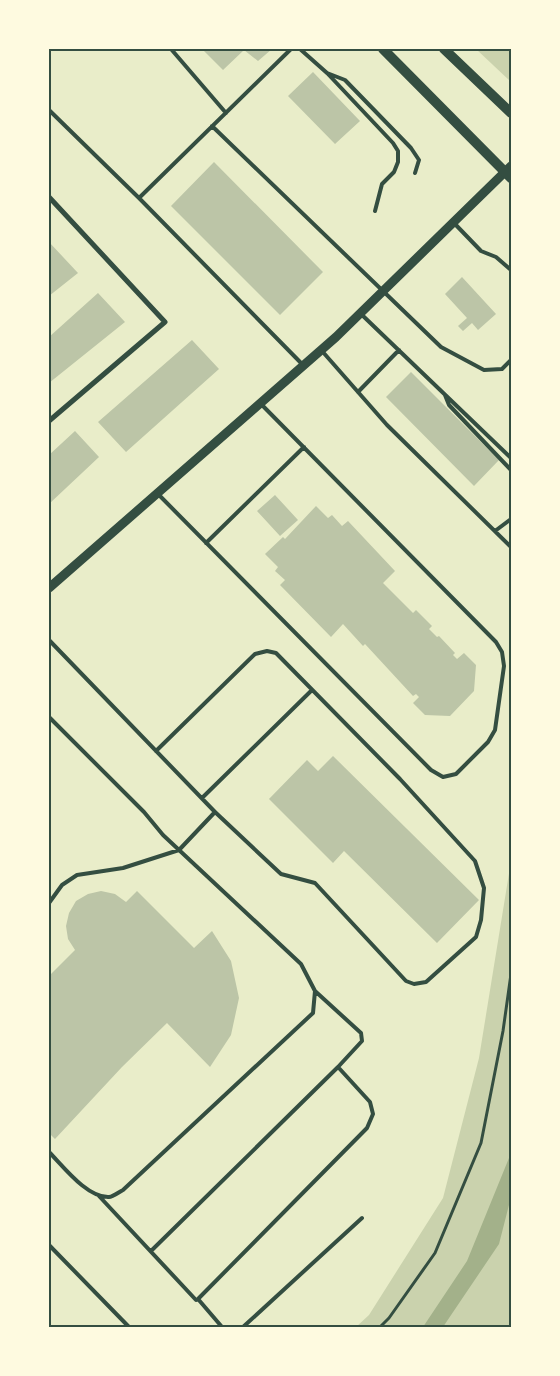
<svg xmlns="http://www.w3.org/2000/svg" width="560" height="1376" font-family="'Space Grotesk',sans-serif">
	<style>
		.green { fill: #cad2ad }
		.water { fill: #a3b18a }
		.building { fill: #bcc5a7 }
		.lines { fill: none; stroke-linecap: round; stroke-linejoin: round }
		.path { stroke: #344e41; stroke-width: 3 }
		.service { stroke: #344e41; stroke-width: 4 }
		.minor { stroke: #344e41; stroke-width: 5 }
		.tertiary { stroke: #344e41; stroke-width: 9 }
		.secondary { stroke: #344e41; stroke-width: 10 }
		.neatline { fill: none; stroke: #344e41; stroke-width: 2 }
	</style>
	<rect width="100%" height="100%" fill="#e9edc9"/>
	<path class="green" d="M476,49h35v33z
		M511,861v461l-3,5h-152l13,-12 74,-117 36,-140z"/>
	<path class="water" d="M511,1146v51l-12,47 -56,83h-20l44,-66 42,-103z"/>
	<path class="building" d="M202,49h70l-14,12 -14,-11 -21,20z
		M313,72l47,49 -25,23 -47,-48z
		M214,162l109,110 -43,43 -109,-109z
		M49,242l29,31 -29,23z
		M462,277l34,37 -18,16 -6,-7 -9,8 -5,-5 9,-8 -22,-24z
		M98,293l27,29 -76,61v-46z
		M192,340l27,29 -93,83 -28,-30z
		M411,372l88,88 -25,26 -88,-89z
		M75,431l24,26 -50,47v-49z
		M275,495l23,25 -18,16 -23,-25z
		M316,506l12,12 4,-3 10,11 6,-5 47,50 -12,12 30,30 3,-3 16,16 -3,3 8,8 2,-1 16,17 -2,2 4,4 7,-6 12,12 -2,26 -24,25 -25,-1 -12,-12 6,-6 -3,-3 -3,2 -48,-52 -2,2 -20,-22 -12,13 -51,-52 5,-5 -10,-9 3,-4 -13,-13 18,-17 2,2z
		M333,756l146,144 -42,43 -93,-92 -11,12 -64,-64 38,-39 11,11z
		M101,891l14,3 11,8 11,-11 57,57 18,-17 19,30 8,37 -8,37 -21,32 -43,-44 -45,44 -67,72 -6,-6v-141l1,-1 -1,-15 26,-26 -7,-11 -2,-13 3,-13 7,-12 12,-7z"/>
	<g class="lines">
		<path class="path" d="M380,1327l9,-9 46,-65 46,-110 22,-112 8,-57"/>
		<path class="service" d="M171,49l55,64
			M300,49l27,24 18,7 66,68 8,12 -4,13
			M328,74l65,69 5,8v11l-4,10 -12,12 -7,27
			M49,110l90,88 164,167
			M212,126l229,221 43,23 18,-1 9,-9
			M139,198l152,-149
			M454,223l27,28 15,6 15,13
			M361,314l150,144
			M322,351l65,74 123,121 1,-1
			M358,392l41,-42
			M445,395l4,10 62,65
			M157,493l274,277 12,7 13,-3 32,-32 7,-12 9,-64 -2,-14 -6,-10 -236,-239
			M495,531l16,-12
			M206,543l98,-96
			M49,640l166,172
			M49,717l95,95 19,23 138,129 14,27 -2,22 -190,177c-4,2 -10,7 -14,7 -22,1 -46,-31 -60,-45
			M202,798l110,-108
			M49,903l13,-18 15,-10 46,-7 56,-18 36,-38 66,62 34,9 91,98 8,3 12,-2 50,-45 5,-17 3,-32 -9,-27 -75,-82 -124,-126 -9,-2 -12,3 -99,97
			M99,1196l97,104 2,-1 169,-171 6,-14 -3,-12 -32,-35 24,-26 -1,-8 -46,-42
			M49,1245l80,82
			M151,1251l187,-184
			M198,1299l24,28
			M243,1327l119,-109"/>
		<path class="minor" d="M49,197l116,125 -116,99"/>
		<path class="tertiary" d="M49,588l287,-251 175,-171"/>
		<path class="secondary" d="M383,49l128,129
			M444,49l67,64"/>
	</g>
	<rect width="560" height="1376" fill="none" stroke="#fefae0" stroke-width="100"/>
	<rect x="50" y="50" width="460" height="1276" class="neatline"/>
</svg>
